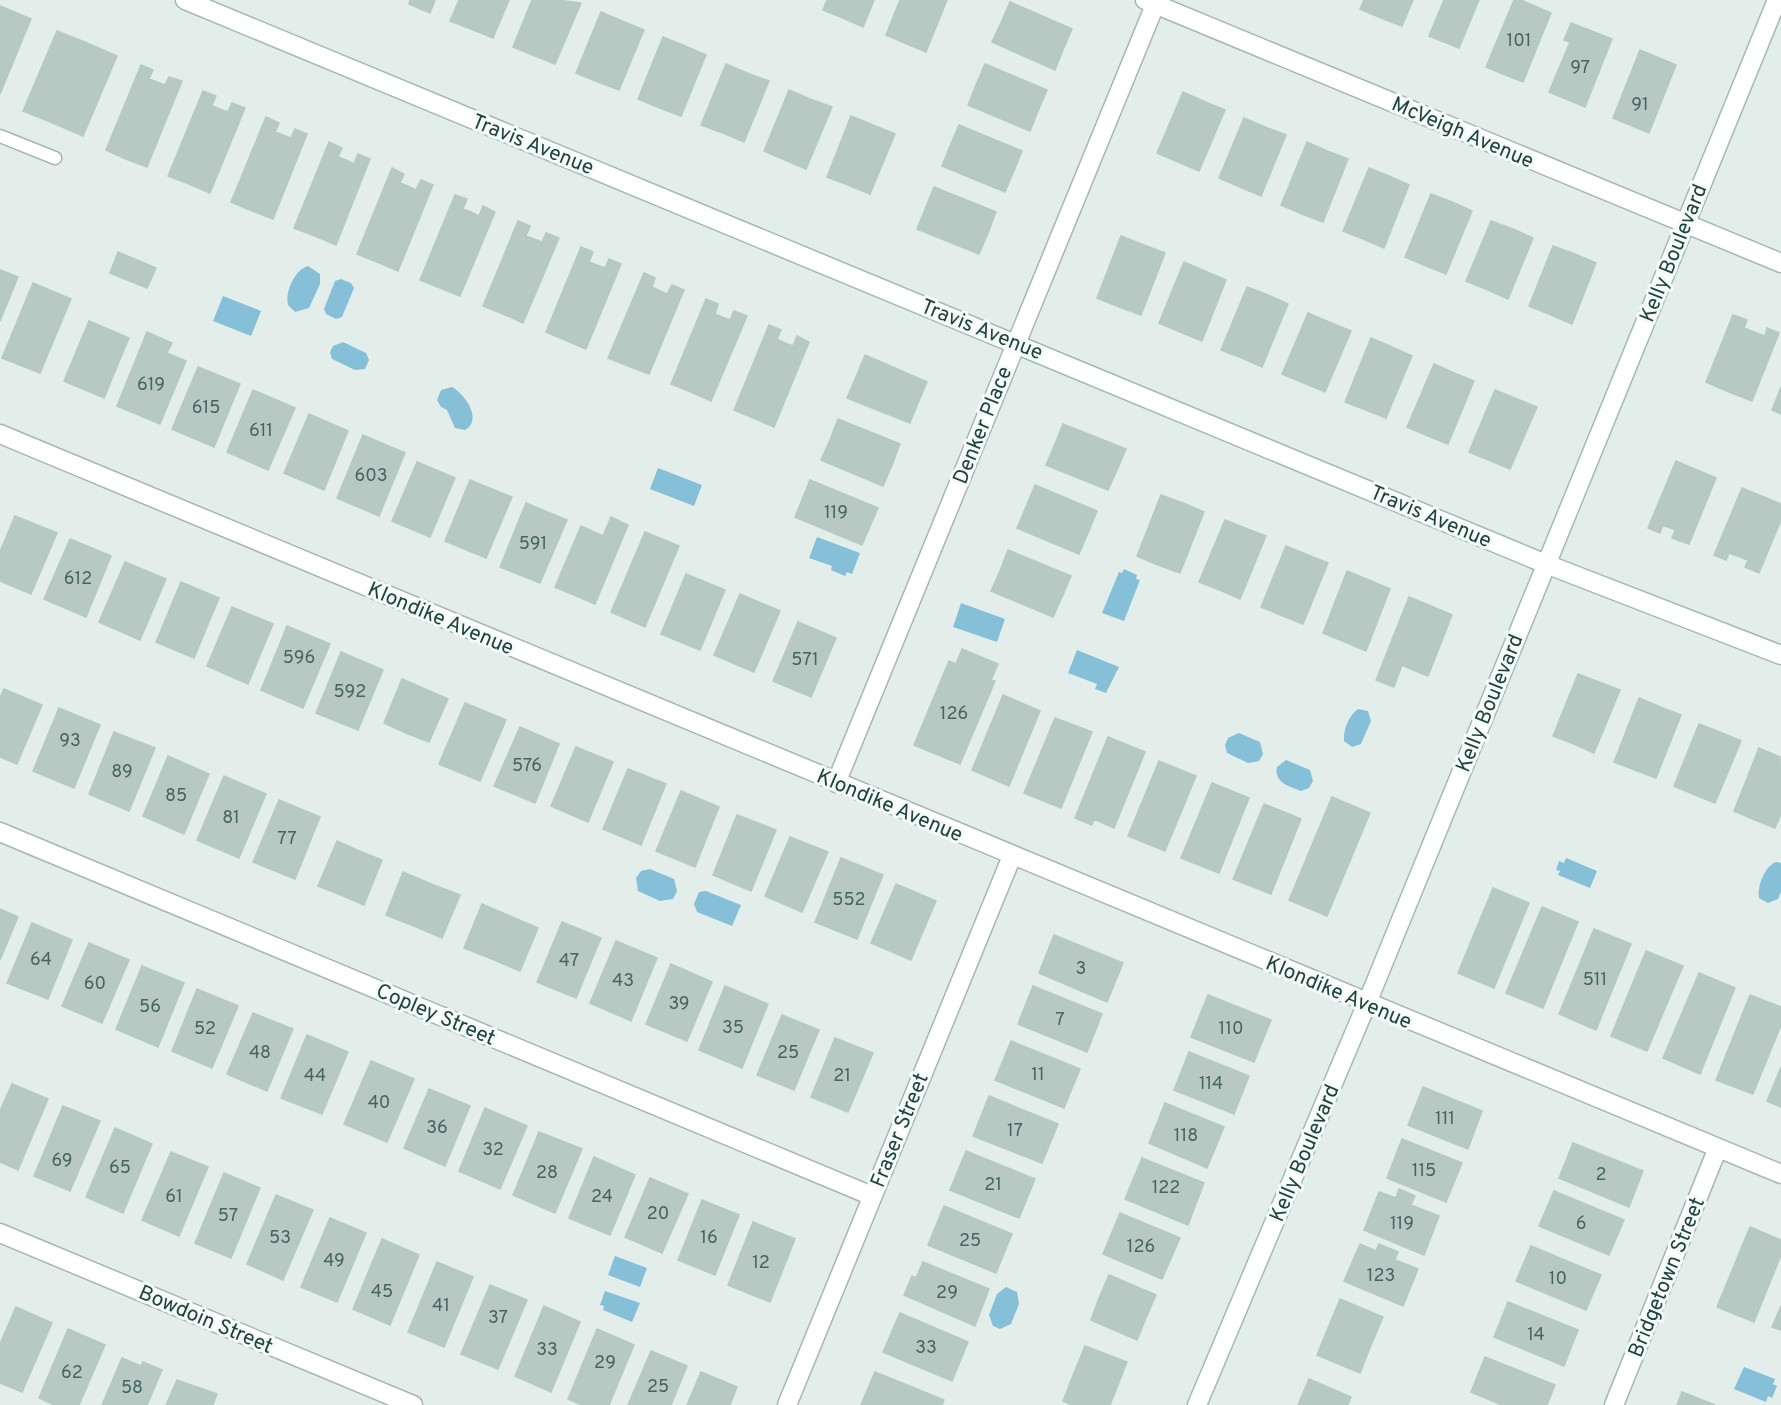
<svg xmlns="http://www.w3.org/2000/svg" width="1781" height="1405" font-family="Overpass,sans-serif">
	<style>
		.water { fill: #86c0d8 }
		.building { fill: #b8c9c4; stroke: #b5c9c3; stroke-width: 1.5 }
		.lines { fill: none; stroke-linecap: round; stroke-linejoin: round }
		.lane-casing { stroke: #a5b7b4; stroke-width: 15 }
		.street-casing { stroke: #a5b7b4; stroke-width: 21 }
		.secondary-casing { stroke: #a0bbb6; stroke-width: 21 }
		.lane { stroke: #fff; stroke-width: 12 }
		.street { stroke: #fff; stroke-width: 18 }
		.secondary { stroke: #fff; stroke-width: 18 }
		.labels { text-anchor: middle; stroke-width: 6; stroke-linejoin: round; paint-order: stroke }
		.number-label { font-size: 18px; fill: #466460 }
		.street-label { font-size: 21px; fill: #20423e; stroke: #f4faf8 }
	</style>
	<rect width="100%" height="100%" fill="#e3eeeb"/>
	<path class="water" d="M308,266l12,8v10l-11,24 -14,4 -7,-7c-3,-12 6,-35 20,-39z
		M341,279l10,4 3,5 -12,29 -6,2 -10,-5 -2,-5 11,-28z
		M223,296l38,15 -10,25 -38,-15z
		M343,342l23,11 3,7 -4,9 -10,1 -23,-11 -2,-7 3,-6z
		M452,387c13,7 31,33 13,43l-10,-2 -8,-18 -6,-3 -4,-7 4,-10z
		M658,468l44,17 -8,21 -44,-17z
		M817,537l43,16 -8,21 -5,-2 -2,4 -14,-6 1,-4 -23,-8z
		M1124,569l13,6 -1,4 4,1 -16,41 -22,-8 17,-41 3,1z
		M961,603l44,16 -8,23 -44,-15z
		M1077,650l42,17 -13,26 -11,-4 2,-5 -29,-11z
		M1358,709l10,2 3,10 -10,23 -9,3 -8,-6c-1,-11 5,-26 14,-32z
		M1239,733l21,9 3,12 -4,7 -11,2 -21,-10 -2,-8 3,-7z
		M1286,760l24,10 3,11 -4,7 -8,3c-12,-5 -27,-8 -24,-24z
		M1566,858l31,13 -7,17 -32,-13 2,-4 -4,-1 3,-9 5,2z
		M1776,862l5,1v29l-3,7 -10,4 -9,-5c-2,-12 6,-32 17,-36z
		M650,869l24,10 3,12 -4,8 -13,2 -22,-10 -2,-13 5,-7z
		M706,891l35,14 -9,21 -35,-14 -3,-8 5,-12z
		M615,1256l32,12 -7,19 -32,-12z
		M1006,1287l11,5 2,12 -8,20 -11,5 -7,-3 -4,-11 8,-21z
		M605,1291l35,12 -8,19 -29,-12 1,-4 -4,-1z
		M1744,1367l31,12 -2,5 4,2 -5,12 -4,-2 -2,6 -32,-13z"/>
	<path class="building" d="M410,0h25l-5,13 -21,-9z
		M459,0h24l-12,29 -21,-8z
		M483,0h26l-16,38 -22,-9z
		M532,0h26l-23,56 -22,-9z
		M558,0l23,3 -26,61 -20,-8z
		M827,0h24l-8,18 -20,-8z
		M851,0h23l-11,27 -20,-9z
		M900,0h24l-17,44 -21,-9z
		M924,0h23l-21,52 -19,-8z
		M1364,0h25l-8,18 -21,-9z
		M1389,0h24l-11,26 -21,-8z
		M1444,0h35l-20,48 -30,-12z
		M1514,0h7l30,13 -28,69 -37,-15z
		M1010,2l62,27 -9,21 -62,-27z
		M0,6l12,5 -12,28z
		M12,11l19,8 -31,75v-55z
		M601,12l21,9 -24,61 -22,-9z
		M622,21l22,9 -25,60 -21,-8z
		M1001,23l62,27 -8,20 -63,-28z
		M1571,23l41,16 -27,68 -36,-15 21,-50 -6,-2z
		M57,31l30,12 -34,80 -30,-12z
		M663,37l22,9 -25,62 -22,-9z
		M87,43l30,13 -34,80 -30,-13z
		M685,46l21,9 -25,61 -21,-8z
		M1640,50l36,15 -27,68 -36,-15z
		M726,64l21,9 -24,60 -22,-8z
		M985,64l62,26 -9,21 -62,-26z
		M141,65l12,5 -4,9 8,3 -31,77 -20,-9z
		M747,73l22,8 -25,61 -21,-9z
		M169,77l13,4 -35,86 -21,-8 31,-77 8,3z
		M976,85l62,26 -8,20 -62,-26z
		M789,90l21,9 -25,61 -21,-9z
		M203,91l13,5 -4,10 8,3 -31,75 -21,-8z
		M1183,92l20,9 -25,61 -21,-9z
		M810,99l22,8 -26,62 -21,-9z
		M1203,101l22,9 -26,61 -21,-9z
		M232,103l13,5 -35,85 -21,-9 31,-75 8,3z
		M851,116l22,9 -25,60 -21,-8z
		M266,117l13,6 -4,9 8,3 -31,76 -21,-9z
		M1244,118l21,9 -25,60 -21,-9z
		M873,125l22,9 -25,60 -22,-9z
		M959,125l63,26 -9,22 -63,-27z
		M1265,127l21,8 -25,61 -21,-9z
		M295,129l12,5 -34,85 -21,-8 31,-76 8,3z
		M329,142l13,6 -4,9 8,3 -31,76 -21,-8z
		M1307,142l20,9 -25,63 -21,-9z
		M950,146l63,27 -8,19 -63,-26z
		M1327,151l21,8 -25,63 -21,-8z
		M358,154l12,5 -34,86 -21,-9 31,-76 8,4z
		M392,168l12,6 -4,9 8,3 -31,76 -20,-8z
		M1369,168l20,8 -26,63 -20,-8z
		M1389,176l20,9 -25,63 -21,-9z
		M421,180l12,5 -35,86 -21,-9 31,-76 8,4z
		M934,187l62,25 -8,21 -62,-26z
		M1431,194l21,8 -26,64 -21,-9z
		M455,195l12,4 -4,10 8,3 -31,76 -20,-8z
		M1452,202l20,9 -26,63 -20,-8z
		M483,206l12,6 -35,84 -20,-8 31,-76 8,4z
		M926,207l62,26 -9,21 -62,-25z
		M518,221l12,5 -4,10 8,3 -31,75 -20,-8z
		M1491,221l22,8 -25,61 -22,-9z
		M1513,229l20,9 -25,61 -20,-9z
		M546,233l13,5 -36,85 -20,-9 31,-75 8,3z
		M1121,236l23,9 -25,62 -22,-9z
		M1144,245l21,8 -24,62 -22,-8z
		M1553,246l22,8 -24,61 -22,-9z
		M581,247l12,5 -4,10 8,3 -32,75 -19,-8z
		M118,252l38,16 -9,20 -37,-15z
		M1575,254l21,9 -24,61 -21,-9z
		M609,259l12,5 -35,85 -21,-9 32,-75 8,3z
		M1184,262l21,9 -25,61 -21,-9z
		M0,270l18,7 -18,44z
		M1205,271l21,9 -24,61 -22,-9z
		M644,273l11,5 -3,9 8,4 -32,75 -20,-8z
		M33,283l38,16 -31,74 -38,-15z
		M672,285l12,5 -35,84 -21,-8 32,-75 7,3z
		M1247,287l21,8 -26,63 -21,-8z
		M1268,295l20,9 -26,63 -20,-9z
		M706,299l12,5 -3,10 7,3 -31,75 -20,-8z
		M734,311l13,5 -36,85 -20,-9 31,-75 8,3z
		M1308,313l21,9 -25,61 -22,-9z
		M1733,315l14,5 -3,8 10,4 -25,60 -23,-10z
		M89,321l40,17 -25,60 -40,-17z
		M1329,322l22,9 -26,61 -21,-9z
		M769,325l12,5 -4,9 8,4 -32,75 -19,-8z
		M1767,328l12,5 -27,68 -23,-9 25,-60 11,4z
		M147,332l25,11 -5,10 19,8 -26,63 -43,-18z
		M797,336l12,6 -35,85 -21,-9 32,-75 8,3z
		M1371,338l21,9 -26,63 -21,-8z
		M1392,347l20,9 -26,62 -20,-8z
		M865,355l62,27 -9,21 -62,-26z
		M1434,364l20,9 -26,63 -21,-9z
		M198,367l42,17 -26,63 -42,-18z
		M1454,373l20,8 -26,63 -20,-8z
		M856,377l62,26 -8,20 -63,-25z
		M1781,387v27l-9,-4z
		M253,390l42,18 -27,62 -41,-18z
		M1495,390l22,9 -26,62 -22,-9z
		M1517,399l20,8 -27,62 -19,-8z
		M309,414l39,17 -24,59 -40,-17z
		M838,419l62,25 -8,21 -62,-25z
		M1063,424l63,25 -9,21 -62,-26z
		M363,435l42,18 -26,63 -42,-18z
		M830,440l62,25 -9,21 -62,-26z
		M1055,444l62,26 -9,20 -62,-25z
		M1676,461l21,9 -24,59 -10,-4 -3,8 -12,-5z
		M417,462l38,16 -25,59 -38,-16z
		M1697,470l19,8 -27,66 -17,-6 3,-8 -2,-1z
		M470,480l42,17 -26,61 -41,-17z
		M810,480l68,28 -16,37 -67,-28z
		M1035,485l62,26 -9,22 -62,-26z
		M1742,488l22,9 -24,60 -11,-4 -3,7 -12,-5z
		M1161,495l22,8 -25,62 -21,-9z
		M1764,497l17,7v16l-22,53 -14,-6 3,-7 -8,-3z
		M526,503l41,17 -27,63 -40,-16z
		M1183,503l21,9 -24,61 -22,-8z
		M1026,507l62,26 -9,21 -62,-26z
		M15,516l42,17 -26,61 -31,-13v-29z
		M611,517l17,8 -33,79 -40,-17 26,-61 22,10z
		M1225,520l20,8 -25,62 -21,-8z
		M1245,528l21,8 -26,63 -20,-9z
		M645,532l34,14 -34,81 -34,-15z
		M70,539l41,17 -25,61 -42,-18z
		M1286,546l22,9 -25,61 -22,-9z
		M1008,550l63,26 -9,21 -62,-26z
		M1308,555l20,8 -25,61 -20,-8z
		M125,562l41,17 -26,61 -41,-18z
		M1000,571l62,26 -9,20 -62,-26z
		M1347,571l22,9 -24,62 -22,-9z
		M686,574l39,16 -25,60 -39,-16z
		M1369,580l21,9 -24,62 -21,-9z
		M181,582l38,16 -25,60 -38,-16z
		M740,594l40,17 -26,61 -40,-17z
		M1409,597l22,9 -25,61 -4,-2 -8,22 -18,-7z
		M1431,606l21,9 -24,61 -22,-9z
		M232,607l41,17 -25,60 -41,-18z
		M798,622l38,16 -25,59 -38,-16z
		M287,626l43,18 -27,64 -42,-18z
		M962,649l36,15 -7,16 4,1 -35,83 -46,-19 35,-84 7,3z
		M341,652l42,18 -25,60 -42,-17z
		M1578,674l21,8 -25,62 -21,-8z
		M402,679l23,10 -19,44 -22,-10z
		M1599,682l21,8 -26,63 -20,-9z
		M4,689l38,16 -25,59 -17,-7v-59z
		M425,689l23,10 -19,43 -23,-9z
		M1003,695l37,16 -31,75 -37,-16z
		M1639,698l21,9 -25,63 -21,-8z
		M465,703l41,17 -26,61 -41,-17z
		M1660,707l21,8 -25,63 -21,-8z
		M59,708l41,17 -26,63 -41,-17z
		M1055,718l37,14 -31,76 -37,-15z
		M1699,724l21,8 -25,63 -21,-9z
		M520,727l39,17 -24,59 -41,-17z
		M114,732l41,16 -26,63 -40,-17z
		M1720,732l21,9 -26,62 -20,-8z
		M1108,737l37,15 -31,76 -20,-9 -2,6 -17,-7z
		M576,747l37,15 -25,60 -37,-16z
		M1759,748l21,9 -25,63 -21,-9z
		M168,756l41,18 -25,60 -41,-18z
		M1780,757l1,57 -6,14 -20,-8z
		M1159,761l37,15 -31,75 -37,-15z
		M628,769l38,15 -25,61 -38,-16z
		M224,776l42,18 -27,64 -42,-18z
		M1212,783l37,15 -30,75 -38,-15z
		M681,791l38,16 -24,60 -39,-16z
		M1332,797l38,16 -43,103 -38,-16z
		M279,800l41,17 -25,62 -42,-17z
		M1264,804l37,15 -30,75 -38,-15z
		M737,815l39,15 -25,61 -38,-16z
		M790,837l38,15 -26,60 -37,-16z
		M337,841l22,10 -18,44 -23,-9z
		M359,851l23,9 -18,45 -23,-10z
		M841,858l42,17 -26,64 -42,-17z
		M403,872l28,12 -17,42 -28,-11z
		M431,884l29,11 -18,43 -28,-12z
		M896,884l40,17 -25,59 -40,-17z
		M1493,888l36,15 -35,85 -36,-15z
		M482,904l28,12 -18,43 -28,-11z
		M1542,907l36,15 -35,86 -37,-15z
		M0,909l18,8 -18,43z
		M510,916l28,12 -18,43 -28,-12z
		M562,922l39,16 -25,60 -39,-16z
		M32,923l40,17 -24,59 -41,-16z
		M1594,929l37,15 -35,86 -37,-16z
		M1054,935l69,28 -16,39 -68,-29z
		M616,941l41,17 -26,63 -41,-18z
		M89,943l40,17 -27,63 -40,-17z
		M1646,951l37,15 -36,85 -36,-15z
		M671,964l41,18 -25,59 -41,-17z
		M142,966l42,17 -26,64 -42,-18z
		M1699,973l36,15 -35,86 -37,-16z
		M725,986l43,18 -26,64 -43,-18z
		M1033,986l69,28 -15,38 -69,-28z
		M197,989l41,17 -26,62 -40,-17z
		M1208,995l63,25 -17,42 -63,-25z
		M1750,995l31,12v18l-28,69 -37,-14z
		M253,1013l40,16 -26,62 -40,-17z
		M782,1015l37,15 -25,60 -37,-15z
		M307,1035l41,17 -26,62 -41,-16z
		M835,1038l38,15 -25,59 -37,-15z
		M1011,1041l69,28 -16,39 -69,-28z
		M1189,1052l60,24 -15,38 -60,-24z
		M371,1061l43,18 -27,63 -43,-18z
		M1781,1067v40l-14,-6z
		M12,1084l36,15 -30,71 -18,-8v-51z
		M1423,1087l59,24 -14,38 -60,-24z
		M429,1089l41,17 -25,60 -41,-18z
		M989,1096l69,28 -16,39 -69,-27z
		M1165,1103l59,24 -17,41 -58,-25z
		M63,1106l37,15 -30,70 -36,-15z
		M485,1108l42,18 -27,63 -41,-18z
		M115,1128l37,16 -29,69 -37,-16z
		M539,1132l43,17 -27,64 -42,-18z
		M1402,1139l60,24 -16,39 -59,-24z
		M1573,1143l70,28 -14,36 -70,-29z
		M966,1151l69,28 -16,39 -69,-28z
		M171,1152l37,15 -29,69 -37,-16z
		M594,1157l41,18 -25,60 -41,-17z
		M1142,1158l62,25 -16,42 -63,-26z
		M224,1173l36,15 -29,70 -36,-15z
		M650,1178l38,16 -26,59 -37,-16z
		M1399,1189l16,7 -4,9 28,11 -15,39 -60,-25 15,-38 17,6z
		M1554,1191l70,29 -15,35 -70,-29z
		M276,1195l37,15 -30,70 -36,-16z
		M702,1200l37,15 -24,60 -37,-15z
		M944,1206l68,28 -16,39 -68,-28z
		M1120,1213l60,25 -18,41 -59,-25z
		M330,1218l36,15 -29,69 -36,-15z
		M753,1222l42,17 -25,63 -42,-17z
		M1750,1227l31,13v15l-27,67 -37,-15z
		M382,1239l37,16 -29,70 -37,-16z
		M1360,1244l16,7 3,-7 19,8 -3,8 23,9 -15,37 -59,-25z
		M1531,1246l70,29 -15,35 -70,-29z
		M437,1262l36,15 -29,70 -36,-15z
		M923,1262l66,27 -14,37 -71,-31 8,-19 4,2z
		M1109,1275l47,20 -10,23 -47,-20z
		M490,1285l37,15 -29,69 -37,-15z
		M1099,1298l47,20 -9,22 -46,-20z
		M1340,1299l43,18 -12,28 -43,-17z
		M1508,1302l70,28 -14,36 -70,-29z
		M544,1306l36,16 -29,70 -36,-16z
		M1781,1306v24l-9,-3z
		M16,1307l36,16 -30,69 -22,-9v-39z
		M900,1313l68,29 -16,39 -69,-29z
		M1328,1328l43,17 -11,28 -43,-18z
		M68,1329l37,16 -26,60h-25l-15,-7z
		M597,1329l37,16 -25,60h-27l-14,-6z
		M1085,1346l42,16 -11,28 -42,-17z
		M651,1351l36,15 -16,39h-43z
		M1485,1357l70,28 -8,20h-45l-31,-13z
		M122,1358l19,8 2,-4 19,8 -15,35h-45z
		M701,1372l36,15 -7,18h-43z
		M875,1372l69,28 -2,5h-81z
		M1074,1373l42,17 -6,15h-38l-9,-4z
		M1309,1379l42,18 -3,8h-50z
		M177,1380l40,14 -4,11h-47z
		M1682,1392l33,13h-38z"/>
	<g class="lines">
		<g class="lane-casing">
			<path id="lane" d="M0,136l55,22"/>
		</g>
		<g class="street-casing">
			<path id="street" d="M1145,0l636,263
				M0,434l1781,740
				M836,783l321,-783
				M0,832l872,364
				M0,1233l413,172
				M787,1405l225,-549
				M1614,1405l103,-255"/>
		</g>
		<g class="secondary-casing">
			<path id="secondary" d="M185,0l1361,564 235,91
				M1197,1405l170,-402 410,-1003"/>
		</g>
		<use href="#lane" class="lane"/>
		<use href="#street" class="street"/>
		<use href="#secondary" class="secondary"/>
	</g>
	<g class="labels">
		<g class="number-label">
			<text x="1519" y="46">101</text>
			<text x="1580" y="73">97</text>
			<text x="1640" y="110">91</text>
			<text x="151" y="390">619</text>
			<text x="206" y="413">615</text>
			<text x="261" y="436">611</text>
			<text x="371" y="481">603</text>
			<text x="836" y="518">119</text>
			<text x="533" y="549">591</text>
			<text x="78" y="584">612</text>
			<text x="299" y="663">596</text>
			<text x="805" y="665">571</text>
			<text x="350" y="697">592</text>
			<text x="954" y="719">126</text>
			<text x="70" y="746">93</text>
			<text x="527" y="771">576</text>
			<text x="122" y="777">89</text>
			<text x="176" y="801">85</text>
			<text x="231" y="823">81</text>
			<text x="287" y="844">77</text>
			<text x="849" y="905">552</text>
			<text x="41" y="965">64</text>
			<text x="569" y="966">47</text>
			<text x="1081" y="974">3</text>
			<text x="1595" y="985">511</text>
			<text x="623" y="986">43</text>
			<text x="95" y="989">60</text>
			<text x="679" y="1009">39</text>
			<text x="150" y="1012">56</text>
			<text x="1060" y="1025">7</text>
			<text x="733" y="1033">35</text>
			<text x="205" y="1034">52</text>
			<text x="1231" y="1034">110</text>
			<text x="260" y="1058">48</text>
			<text x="788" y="1058">25</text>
			<text x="1038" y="1080">11</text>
			<text x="315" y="1081">44</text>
			<text x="842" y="1081">21</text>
			<text x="1211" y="1089">114</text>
			<text x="379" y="1108">40</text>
			<text x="1445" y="1124">111</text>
			<text x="437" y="1133">36</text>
			<text x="1015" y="1136">17</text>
			<text x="1186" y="1141">118</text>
			<text x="493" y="1155">32</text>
			<text x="62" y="1166">69</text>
			<text x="120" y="1173">65</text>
			<text x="1424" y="1176">115</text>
			<text x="547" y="1178">28</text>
			<text x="1601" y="1180">2</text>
			<text x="993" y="1190">21</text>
			<text x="1166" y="1193">122</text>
			<text x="174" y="1202">61</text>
			<text x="602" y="1202">24</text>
			<text x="658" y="1219">20</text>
			<text x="228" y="1221">57</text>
			<text x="1402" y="1229">119</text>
			<text x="1581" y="1229">6</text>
			<text x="280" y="1243">53</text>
			<text x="709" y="1243">16</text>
			<text x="970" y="1246">25</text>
			<text x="1141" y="1252">126</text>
			<text x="334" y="1266">49</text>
			<text x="761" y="1268">12</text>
			<text x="1381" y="1281">123</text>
			<text x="1558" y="1284">10</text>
			<text x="382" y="1297">45</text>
			<text x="947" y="1298">29</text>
			<text x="441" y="1311">41</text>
			<text x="498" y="1323">37</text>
			<text x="1536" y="1340">14</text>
			<text x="926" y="1353">33</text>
			<text x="547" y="1355">33</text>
			<text x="605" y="1368">29</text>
			<text x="72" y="1378">62</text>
			<text x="658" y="1392">25</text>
			<text x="132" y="1393">58</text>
		</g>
		<g class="street-label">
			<text transform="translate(1463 132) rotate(23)" y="7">McVeigh Avenue</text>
			<text transform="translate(533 144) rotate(22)" y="7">Travis Avenue</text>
			<text transform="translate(1673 253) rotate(-68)" y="7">Kelly Boulevard</text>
			<text transform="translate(982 329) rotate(22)" y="7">Travis Avenue</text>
			<text transform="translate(982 425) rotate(-68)" y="7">Denker Place</text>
			<text transform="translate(1431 516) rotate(23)" y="7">Travis Avenue</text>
			<text transform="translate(441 618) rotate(23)" y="7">Klondike Avenue</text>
			<text transform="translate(1489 703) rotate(-68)" y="7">Kelly Boulevard</text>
			<text transform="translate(890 805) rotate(23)" y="7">Klondike Avenue</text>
			<text transform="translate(1339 992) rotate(23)" y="7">Klondike Avenue</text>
			<text transform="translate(436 1014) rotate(23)" y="7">Copley Street</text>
			<text transform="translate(899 1130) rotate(-68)" y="7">Fraser Street</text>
			<text transform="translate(1304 1153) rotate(-67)" y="7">Kelly Boulevard</text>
			<text transform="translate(1666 1277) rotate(-68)" y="7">Bridgetown Street</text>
			<text transform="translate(206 1319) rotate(23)" y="7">Bowdoin Street</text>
		</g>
	</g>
</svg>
